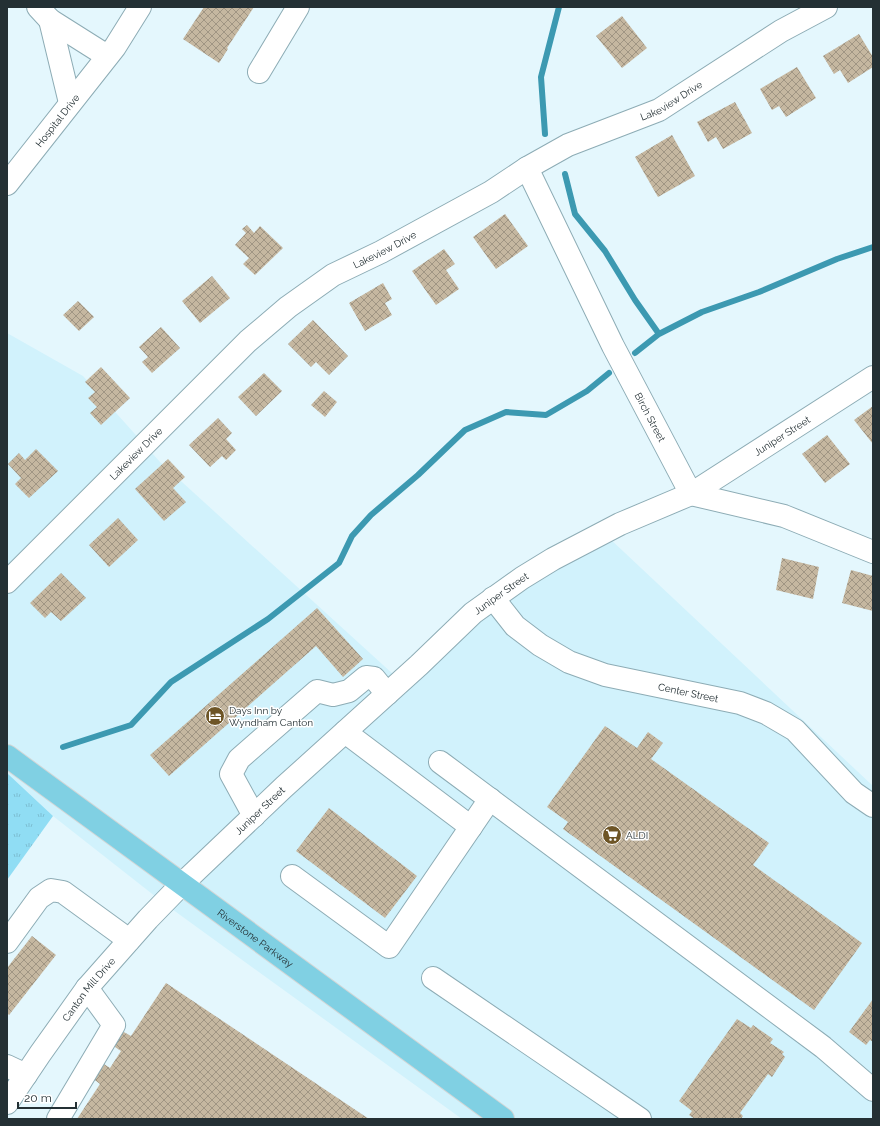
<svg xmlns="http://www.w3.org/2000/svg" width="880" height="1126" font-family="Raleway,sans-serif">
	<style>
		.built { fill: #d1f2fc }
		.grass { fill: url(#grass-tufts) }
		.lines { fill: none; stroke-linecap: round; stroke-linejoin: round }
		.stream { stroke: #3c99b1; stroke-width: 6 }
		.building { fill: url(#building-cross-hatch) }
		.minor-casing { stroke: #8dacb5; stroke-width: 24 }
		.major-casing { stroke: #d3d6d6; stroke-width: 24 }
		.minor { stroke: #fff; stroke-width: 22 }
		.major { stroke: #80d0e3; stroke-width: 22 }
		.labels { text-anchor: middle; stroke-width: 3; stroke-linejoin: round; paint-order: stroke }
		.street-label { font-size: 10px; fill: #243034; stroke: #fff }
		.poi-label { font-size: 10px; fill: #243034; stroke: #fff; text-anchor: start }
	</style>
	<defs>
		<pattern id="grass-tufts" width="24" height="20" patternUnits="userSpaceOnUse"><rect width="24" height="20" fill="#90ddf4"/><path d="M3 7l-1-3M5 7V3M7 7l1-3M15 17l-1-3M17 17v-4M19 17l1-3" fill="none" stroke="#7cbed2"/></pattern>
		<pattern id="building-cross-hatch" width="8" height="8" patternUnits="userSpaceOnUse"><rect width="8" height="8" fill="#c5b7a0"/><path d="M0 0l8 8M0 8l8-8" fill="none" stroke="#a09583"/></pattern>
	</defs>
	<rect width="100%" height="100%" fill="#e4f7fd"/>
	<path class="built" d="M7,333l76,43 77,86 245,223 71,-64 132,-84 265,249v333h-411l-297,-215 -112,-88 -46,-43z"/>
	<path class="grass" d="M7,773l46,43 -46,64z"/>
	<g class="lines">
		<path class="stream" d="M545,134l-4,-57 18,-70
			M565,174l10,40 30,37 30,49 24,34
			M635,353l24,-19 43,-22 57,-20 78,-33 36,-12
			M63,747l68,-22 40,-43 97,-63 71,-56 13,-27 19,-21 47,-40 47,-45 41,-18 40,3 41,-24 22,-18"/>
	</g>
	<path class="building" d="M204,7h50l-27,41 1,1 -9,14 -36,-24z
		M622,16l25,32 -25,20 -26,-32z
		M859,34l14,23v10l-25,16 -8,-13 -6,4 -11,-18z
		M797,67l19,31 -30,19 -7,-11 -7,4 -12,-21z
		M735,102l17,31 -29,16 -7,-12 -8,5 -11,-20z
		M672,135l23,41 -37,21 -23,-40z
		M505,214l23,32 -32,23 -23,-32z
		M247,225l7,8 6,-7 23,22 -28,27 -12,-11 6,-6 -14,-13 11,-12 -4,-4z
		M444,249l11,15 -9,6 13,19 -23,16 -24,-34z
		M212,276l18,22 -30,25 -18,-22z
		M383,283l9,16 -7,4 7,12 -27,16 -16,-28z
		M78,301l16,16 -15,14 -16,-16z
		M313,320l35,36 -19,19 -13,-13 -5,5 -23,-23z
		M161,327l19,21 -28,25 -10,-11 6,-5 -9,-10z
		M101,367l29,31 -29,27 -11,-12 7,-6 -9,-9 7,-6 -10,-10z
		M264,373l18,18 -26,25 -18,-19z
		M324,391l13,11 -12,15 -14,-12z
		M873,406v38l-19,-24z
		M218,418l14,15 -6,6 10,11 -10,10 -4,-4 -12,11 -21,-22z
		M827,435l23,29 -25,19 -23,-29z
		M36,449l22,22 -29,27 -14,-14 6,-6 -13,-14 11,-11 6,7z
		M168,459l17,18 -12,11 13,14 -22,19 -29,-32z
		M118,518l20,22 -29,27 -20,-22z
		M782,558l37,9 -6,32 -37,-9z
		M851,570l22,6v35l-31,-8z
		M61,573l25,25 -25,23 -10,-9 -6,6 -15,-15z
		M317,608l46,51 -20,18 -27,-31 -147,130 -19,-21z
		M605,726l32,22 11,-16 15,11 -12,16 118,84 -16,22 109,78 -48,67 -251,-181 5,-7 -21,-15z
		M329,808l88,68 -32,42 -89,-67z
		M32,936l24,19 -47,60 -2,-2v-45z
		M166,983l203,136h-292l23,-35 -9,-7 10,-15 9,6 11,-17 -9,-6 10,-14 9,5z
		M873,999v43l-3,-2 -4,5 -17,-13z
		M737,1019l14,9 2,-3 20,14 -3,4 14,9 -2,2 3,3 -13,20 -4,-3 -28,39 3,3 -2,3h-46l-6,-4 3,-4 -13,-10z"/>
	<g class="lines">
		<g class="minor-casing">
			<g id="minor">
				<path d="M38,7l12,13 57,36"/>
				<path d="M50,20l20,83"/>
				<path d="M259,72l39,-65"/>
				<path id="s1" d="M527,168l86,178 78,148 93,22 89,36"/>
				<path id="s2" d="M7,184l108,-137 25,-40"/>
				<path id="s3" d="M7,582l241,-241 40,-34 45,-32 48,-23 110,-60 36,-24 41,-23 91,-35 122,-79 45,-24"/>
				<path id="s4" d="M493,598l22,28 25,19 29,17 36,13 135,28 26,10 29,17 59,63 19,13"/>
				<path d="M345,732l126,95"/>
				<path d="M440,762l383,285 50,43"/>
				<path d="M254,816l-23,-42 8,-15 78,-68 16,4 16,-4 17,-14 8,1 13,16"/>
				<path d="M292,876l97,71 101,-148"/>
				<path d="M7,942l32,-44 12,-8 12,2 66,48"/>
				<path d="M433,978l207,141"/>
				<path d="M7,1066l19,9"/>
				<path id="s5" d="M7,1103l33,-49 47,-66 61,-69 34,-35 102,-97 135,-122 54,-52 49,-35 31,-19 67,-35 71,-30 182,-117"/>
				<path d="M58,1119l56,-94 -27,-37"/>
			</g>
		</g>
		<g class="major-casing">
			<g id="major">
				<path id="s6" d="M7,756l496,363"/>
			</g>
		</g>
		<use href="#minor" class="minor"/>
		<use href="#major" class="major"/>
	</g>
	<defs>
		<g id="hotel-disc" transform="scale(1)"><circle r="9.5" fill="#6e5526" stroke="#fff"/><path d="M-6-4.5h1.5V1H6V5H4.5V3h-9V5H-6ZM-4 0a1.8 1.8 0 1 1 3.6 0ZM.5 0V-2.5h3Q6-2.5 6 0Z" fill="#fff"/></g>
		<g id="supermarket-disc" transform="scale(1)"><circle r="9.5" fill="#6e5526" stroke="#fff"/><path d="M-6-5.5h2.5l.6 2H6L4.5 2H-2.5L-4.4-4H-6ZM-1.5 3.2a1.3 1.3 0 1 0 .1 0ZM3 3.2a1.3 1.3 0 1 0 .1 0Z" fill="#fff"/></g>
	</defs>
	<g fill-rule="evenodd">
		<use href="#hotel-disc" x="215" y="716"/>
		<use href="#supermarket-disc" x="612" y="835"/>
	</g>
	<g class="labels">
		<g class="street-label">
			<text dy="4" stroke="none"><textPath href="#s3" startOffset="830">Lakeview Drive</textPath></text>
			<text dy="4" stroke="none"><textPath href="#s2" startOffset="81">Hospital Drive</textPath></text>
			<text dy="4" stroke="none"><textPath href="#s3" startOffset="506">Lakeview Drive</textPath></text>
			<text dy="4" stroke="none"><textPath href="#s1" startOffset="278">Birch Street</textPath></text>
			<text dy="4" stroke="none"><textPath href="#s5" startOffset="1036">Juniper Street</textPath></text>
			<text dy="4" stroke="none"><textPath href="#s3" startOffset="182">Lakeview Drive</textPath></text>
			<text dy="4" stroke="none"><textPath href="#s5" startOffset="713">Juniper Street</textPath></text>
			<text dy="4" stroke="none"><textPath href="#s4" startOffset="224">Center Street</textPath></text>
			<text dy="4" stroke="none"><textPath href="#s5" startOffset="388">Juniper Street</textPath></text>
			<text dy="4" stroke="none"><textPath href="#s6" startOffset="308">Riverstone Parkway</textPath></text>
			<text dy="4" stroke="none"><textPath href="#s5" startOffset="140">Canton Mill Drive</textPath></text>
		</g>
		<g class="poi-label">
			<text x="229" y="714">Days Inn by<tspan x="229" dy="12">Wyndham Canton</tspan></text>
			<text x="626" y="839">ALDI</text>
		</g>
	</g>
	<rect width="880" height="1126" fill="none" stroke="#243034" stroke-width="16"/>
	<path d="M18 1102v6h58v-6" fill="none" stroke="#243034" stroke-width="2"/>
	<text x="24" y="1102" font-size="12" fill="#243034" stroke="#ffffff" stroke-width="3" paint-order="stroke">20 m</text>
</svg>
